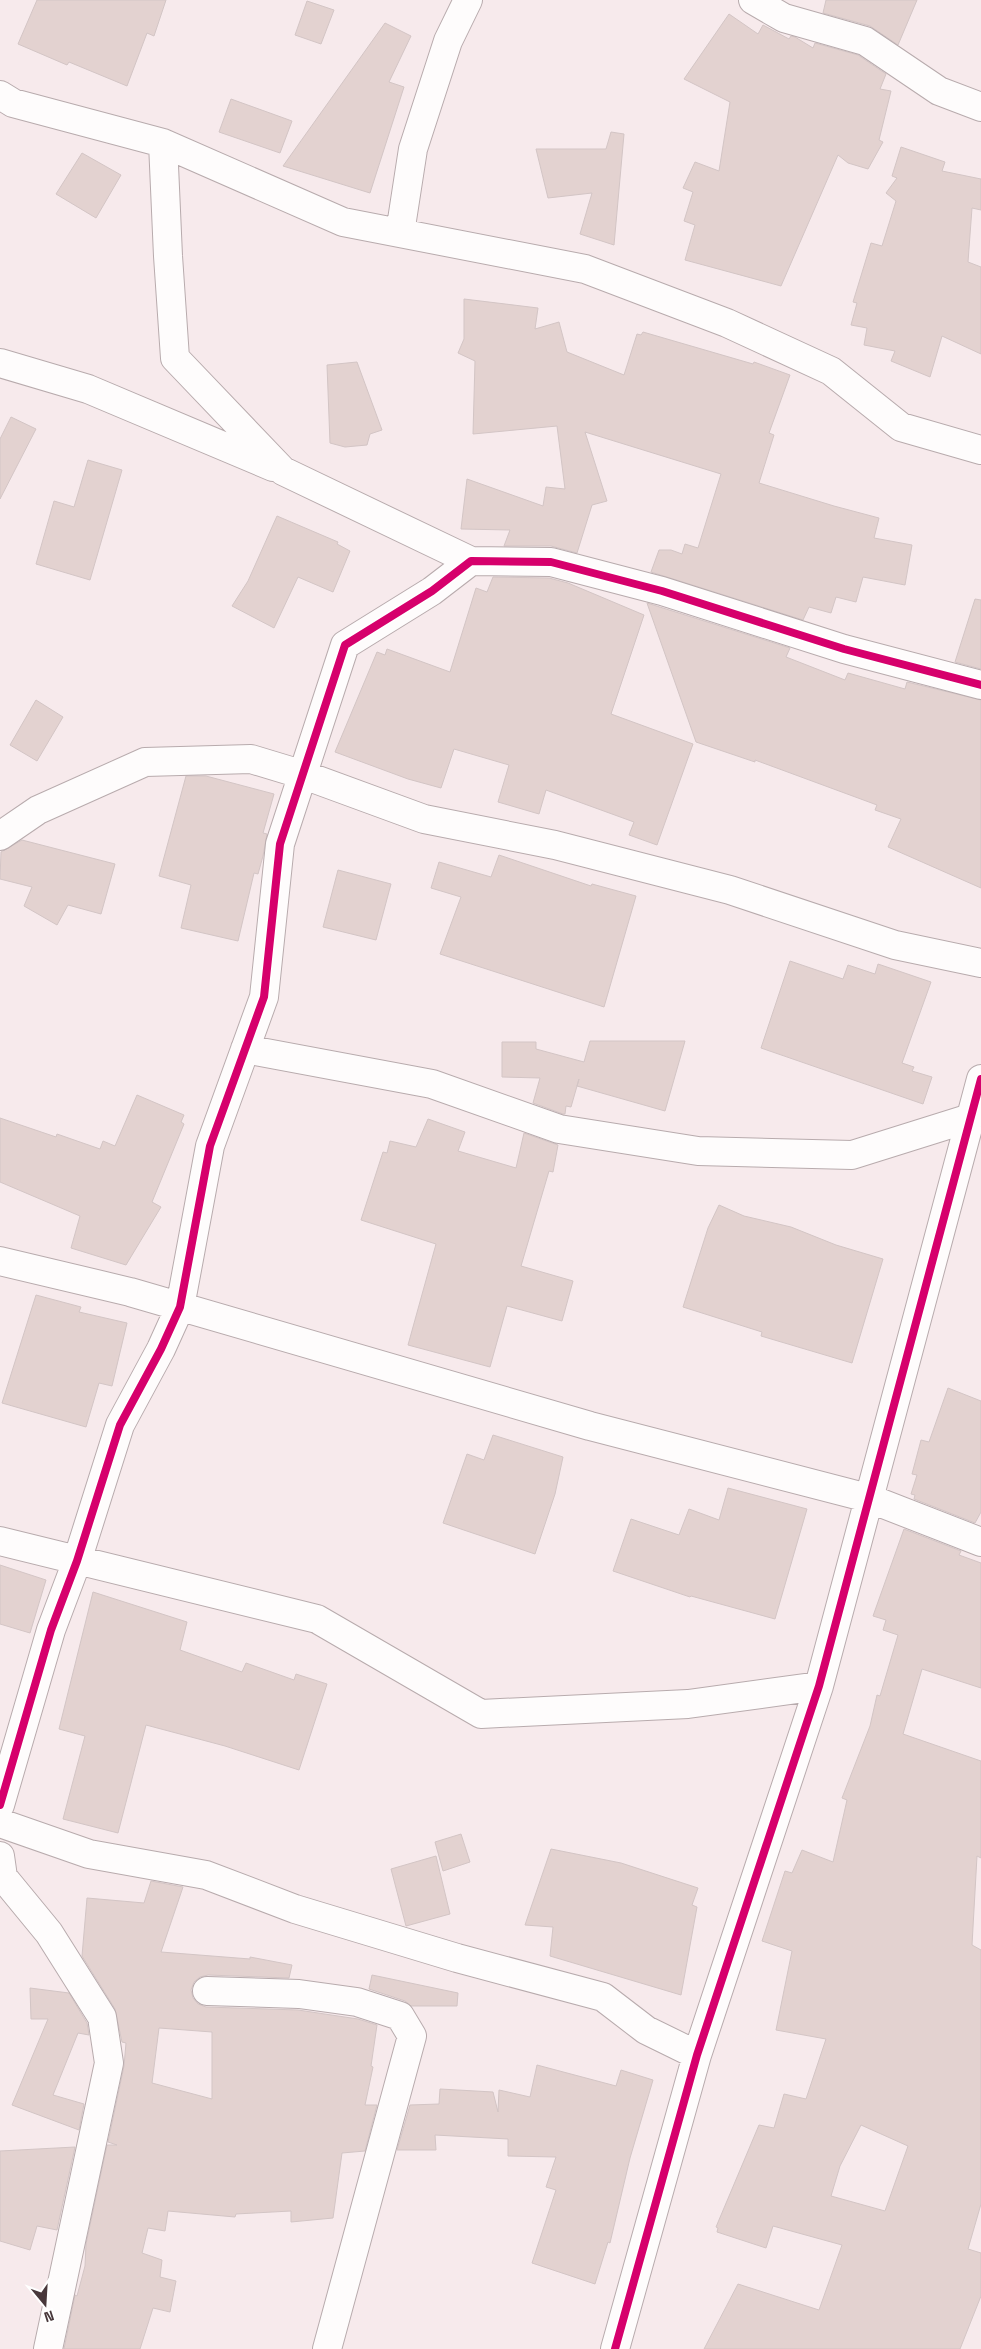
<svg xmlns="http://www.w3.org/2000/svg" width="981" height="2349" font-family="'Space Grotesk',sans-serif">
	<style>
		.building { fill: #e3d2d0; stroke: #d3c5c5; fill-rule: evenodd }
		.lines { fill: none; stroke-linecap: round; stroke-linejoin: round }
		.street-casing { stroke: #b8abad; stroke-width: 30 }
		.street { stroke: #fefcfc; stroke-width: 28 }
		.cycleway-casing { stroke: #fff; stroke-width: 11 }
		.cycleway { stroke: #d6006c; stroke-width: 8 }
	</style>
	<rect width="100%" height="100%" fill="#f7eaec"/>
	<path class="building" d="M37,0h129l-12,36 -7,-3 -20,53 -58,-24 -2,3 -49,-21z
		M826,0h91l-19,45 -28,-19 -47,-13z
		M307,1l27,9 -13,34 -26,-9z
		M729,14l29,20 5,-9 26,14 2,-3 4,1 18,11 2,-5 43,12 28,19 -6,15 11,2 -12,49 4,2 -15,27 -20,-6 -10,-8 -57,131 -96,-26 10,-35 -11,-4 9,-29 -10,-4 12,-26 24,9 11,-69 -46,-23z
		M385,23l26,13 -22,46 15,5 -34,106 -87,-27z
		M231,99l61,22 -12,32 -61,-21z
		M611,132l13,2 -10,111 -34,-11 12,-41 -44,5 -12,-49h70z
		M901,147l44,15 -3,9 39,8v31l-9,-2 -4,54 13,5v87l-39,-18 -12,41 -39,-16 4,-10 -31,-6 3,-17 -16,-3 6,-22 -4,-1 18,-59 11,3 14,-45 -10,-8 11,-15 -5,-2z
		M82,153l39,22 -25,43 -40,-24z
		M464,299l74,9 -3,21 24,-7 8,30 57,23 13,-41 4,1 2,-3 110,32 1,-2 36,13 -21,58 5,2 -15,48 75,23 45,12 -5,20 38,7 -7,40 -42,-8 -7,25 -20,-5 -5,16 -22,-6 -6,13 -152,-48 8,-22h12l11,4 3,-10 13,4 23,-74 -136,-42 22,69 -15,4 -15,48 -26,-7h-47l6,-16 -49,-1 6,-50 76,27 3,-19 19,2 -8,-63 -84,8 2,-73 -17,-8 6,-14z
		M357,362l25,68 -12,4 -3,11 -22,2 -15,-4 -3,-78z
		M11,417l25,12 -36,70v-60z
		M88,460l34,10 -32,110 -54,-16 18,-63 20,6z
		M277,516l61,26 -1,2 13,7 -17,41 -35,-15 -24,51 -42,-22 16,-25z
		M493,577l56,1 19,5 76,32 -33,99 82,30 -36,101 -28,-10 5,-13 -88,-32 -7,24 -41,-12 11,-37 -55,-16 -13,39 -33,-9 -73,-27 42,-100 8,3 2,-6 63,23 26,-84 11,4z
		M975,599l6,1v69l-26,-7z
		M647,603l143,45 -4,9 59,23 3,-7 57,16 2,-7 74,18v188l-93,-41 13,-28 -26,-9 2,-5 -122,-45v2l-59,-20z
		M36,700l27,17 -26,44 -27,-16z
		M186,776h20l68,18 -11,39 4,1 -4,22 -5,18 -4,-1 -16,68 -57,-13 10,-43 -32,-9z
		M22,840l93,24 -14,50 -33,-9 -11,20 -33,-19 8,-19 -32,-8 1,-27z
		M499,855l92,31 1,-2 44,12 -32,111 -164,-53 21,-57 -30,-9 8,-26 52,15z
		M338,870l53,14 -15,56 -53,-13z
		M790,961l53,18 5,-14 27,9 3,-10 53,18 -29,81 12,4 -2,4 20,6 -9,27 -162,-56z
		M590,1041h95l-20,70 -88,-25 2,-7 -8,28 -5,-1 -1,8h-2l-30,-11 7,-25 -38,-1v-35h34v7l48,13z
		M137,1095l47,20 -3,7 3,2 -32,78 9,5 -35,58 -55,-17 9,-32 -80,-34v-64l56,19 1,-3 43,15 3,-8 12,5z
		M428,1119l37,13 -7,19 58,17 8,-35 34,12 -5,27 -4,-1 -28,95 52,15 -11,40 -55,-15 -17,61 -82,-22 28,-101 -75,-24 22,-68 4,1 3,-12 26,6z
		M719,1205l25,11 47,11 45,18 47,14 -31,104 -91,-27 1,-4 -79,-25 25,-79z
		M36,1295l45,12 -2,5 48,11 -15,63 -13,-3 -13,44 -84,-24z
		M948,1388l33,13v111l-6,11 -61,-24 1,-4 -4,-1 6,-19 -5,-1 9,-34 8,2z
		M493,1435l70,22 -8,37 -20,60 -92,-31 24,-69 17,6z
		M728,1488l79,21 -32,110 -84,-23 -1,1 -77,-26 18,-52 48,16 10,-26 30,11z
		M904,1529l57,22 -2,4 22,8v125l-59,-19 -19,65 78,27v97l-4,-2 -5,89 9,5v254l-13,45 13,4v43l-21,53h-256l34,-65 81,26 23,-65 -69,-19 -7,22 -49,-16 1,-4 -2,-1 43,-102 15,3 10,-34 22,5 20,-60 -50,-9 16,-79 -30,-10 23,-70 7,2 10,-23 31,12 14,-62 -5,-2 28,-72 7,-31 3,1 18,-61 -15,-5 3,-10 -13,-4zM861,2125l47,21 -23,65 -54,-15 9,-30z
		M0,1565l46,15 -16,53 -30,-9z
		M93,1592l94,30 -7,28 62,22 4,-9 48,17 2,-6 31,10 -28,86 -74,-24 -79,-21 -28,108 -55,-14 22,-83 -26,-7z
		M461,1834l9,28 -27,9 -8,-29z
		M551,1849l70,14 77,25 -6,17 5,2 -16,88 -131,-39 3,-29 -28,-2z
		M436,1856l14,58 -44,12 -15,-57z
		M151,1881l32,6 -22,65 89,7v-2l42,8 -3,13 -81,-3 -8,2 -6,5 -3,8 2,8 5,6 8,3 92,3 60,9 19,6 -6,41 2,1 -8,38h12l-12,46 -23,2 -9,65 -42,4v-11l-55,3 -1,3 -67,-6 -3,20 -17,-3 -6,25 20,7 -2,17 16,4 -6,31 -17,-4 -13,41h-76l11,-54 2,1 8,-30 1,-22 21,-99h10l-9,-3 16,-76 2,-23 -4,-1 -7,-33 -33,-53 5,-58 57,5zM159,2028l53,4v67l-60,-16z
		M372,1975l86,18 -1,13h-46l-6,-5 -36,-12z
		M30,1988l39,5 18,30 2,12 -11,-2 -25,62 31,9 -5,26 -67,-25 36,-86h-17z
		M537,2065l79,21 5,-16 32,10 -23,78 -20,85 -2,-1 -13,42 -63,-21 24,-73 -10,-3 10,-30 -48,-1v-17l-73,-4 1,15h-39l13,-45 29,-1 1,-15 53,3 5,20 1,-22 31,7z
		M75,2147l-18,83 -20,-4 -7,24 -30,-9v-90z"/>
	<g class="lines">
		<g class="street-casing">
			<path id="street" d="M753,0l31,18 81,23 74,50 42,16
				M0,95l13,8 150,40 180,79 242,47 142,54 104,48 70,56 80,23
				M163,143l5,113 7,102 108,113 188,90
				M400,233l13,-84 35,-108 20,-41
				M0,363l88,26 185,78
				M0,836l38,-26 107,-48 106,-3 53,16 120,44 131,26 175,45 165,55 86,18
				M245,1049l187,35 127,45 139,22 154,4 118,-37
				M0,1261l130,31 460,134 278,72 113,44
				M0,1541l317,78 164,95 207,-10 131,-18
				M0,1805l51,-175 26,-69 43,-136 41,-76 19,-42 30,-161 54,-149 16,-153 65,-199 87,-54 39,-30 80,1 111,29 182,58 137,36
				M0,1823l89,31 117,21 89,34 162,49 146,39 43,33 51,25
				M0,1856l3,21 46,56 53,84 7,46 -61,286
				M207,1991l92,3 58,8 43,14 12,20 -85,313
				M615,2349l82,-294 122,-369 162,-607"/>
		</g>
		<use href="#street" class="street"/>
		<g class="cycleway-casing">
			<path id="cycleway" d="M0,1805l51,-175 26,-69 43,-136 41,-76 19,-42 30,-161 54,-149 16,-153 65,-199 87,-54 39,-30 80,1 111,29 182,58 137,36
				M615,2349l82,-294 122,-369 162,-607"/>
		</g>
		<use href="#cycleway" class="cycleway"/>
	</g>
	<g transform="translate(45 2304) rotate(162)" stroke="#ffffff" stroke-width="4" paint-order="stroke">
	<path d="M0-4L9 19L0 12L-9 19Z" fill="#48383b"/>
	<text y="-8" font-size="14" font-weight="bold" text-anchor="middle" fill="#48383b">N</text>
	</g>
</svg>
